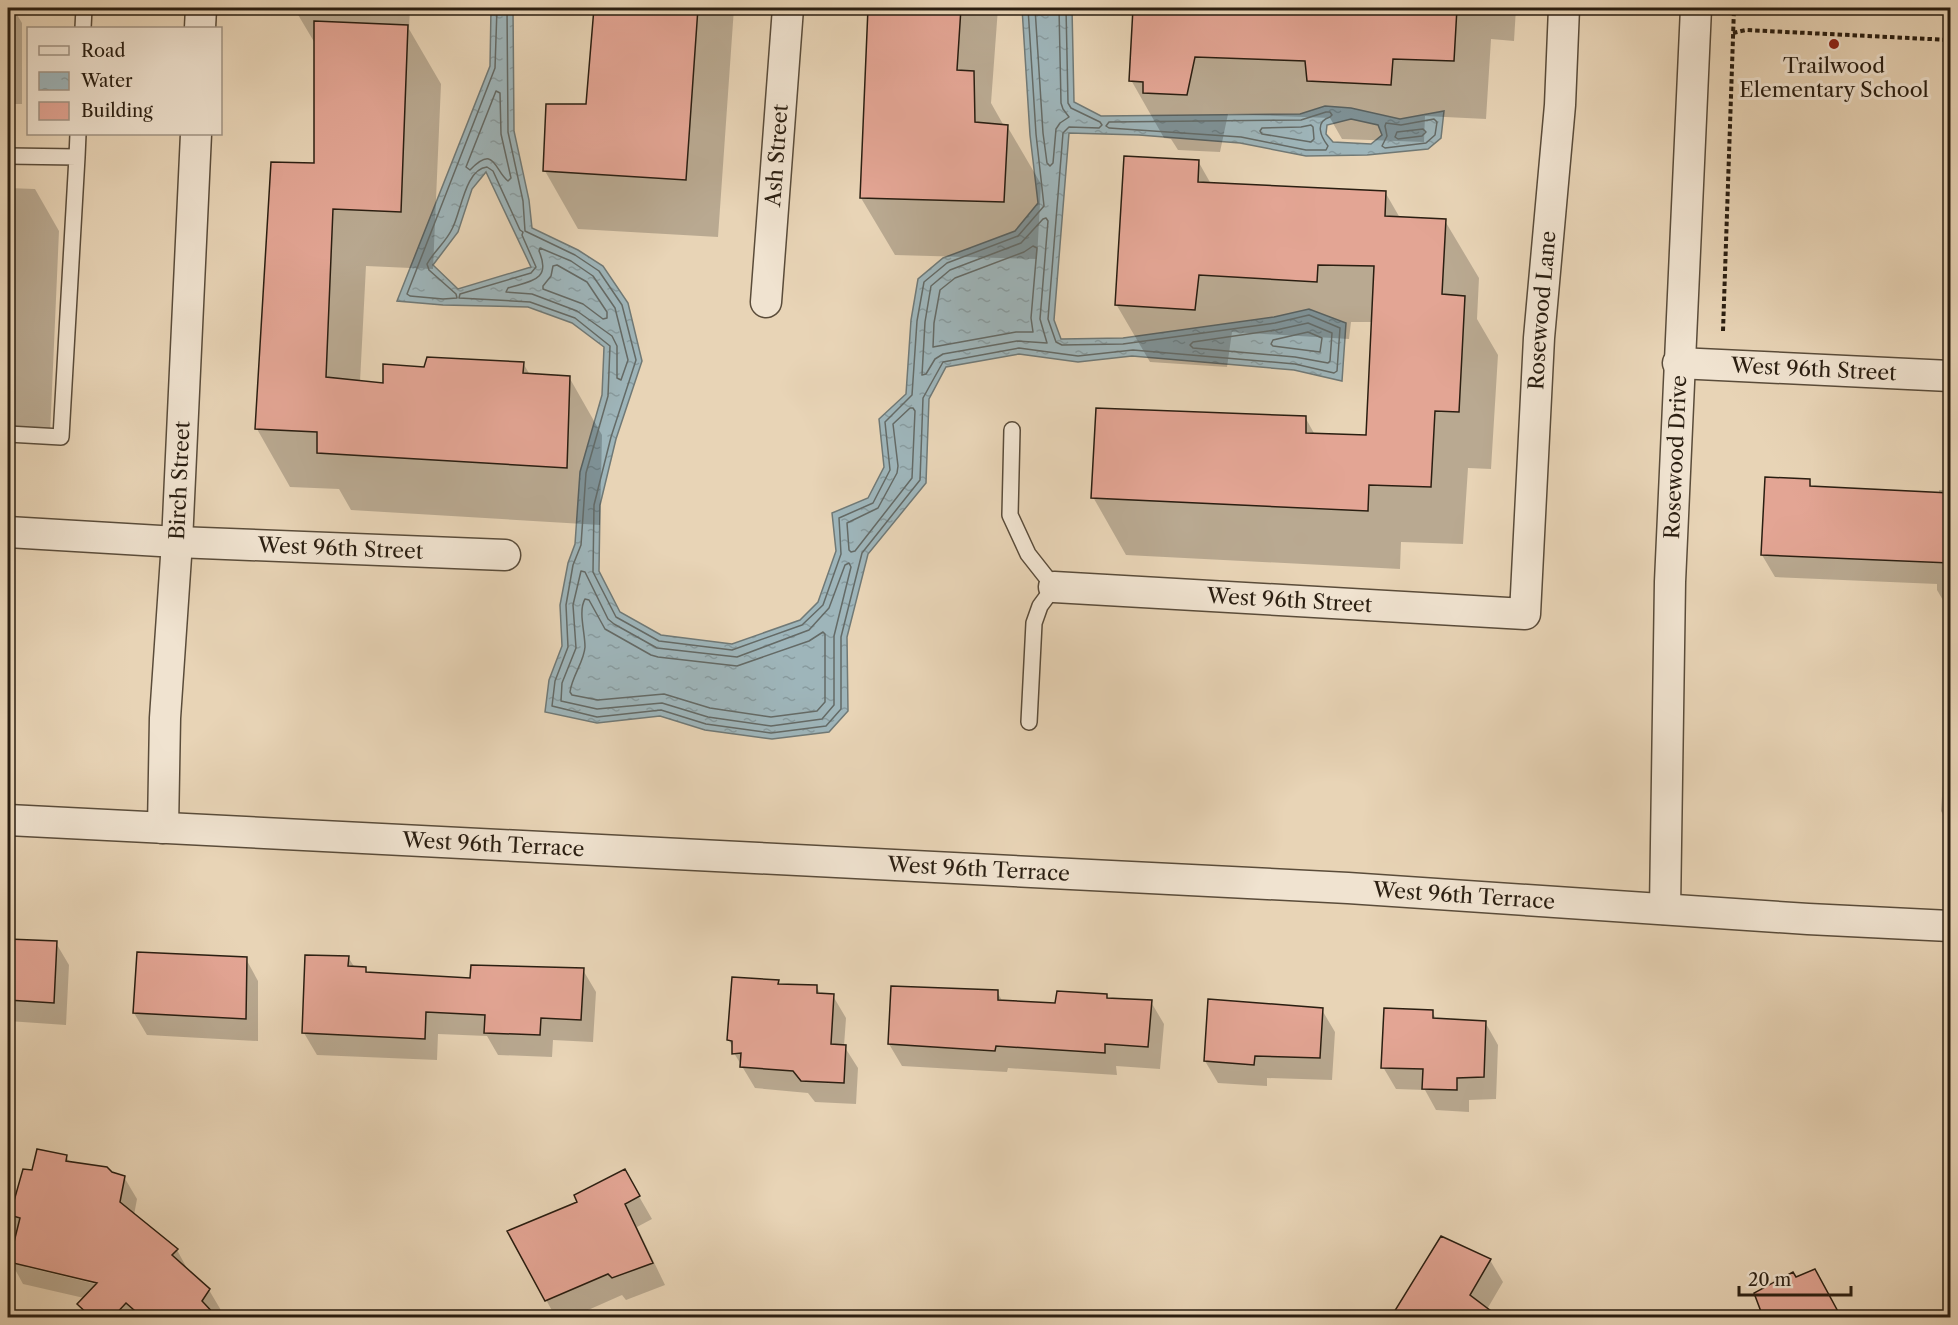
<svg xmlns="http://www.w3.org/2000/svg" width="1958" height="1325" font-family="'Libre Caslon Text',serif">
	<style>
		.water { fill: url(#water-ripples); stroke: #707976; stroke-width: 1.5; fill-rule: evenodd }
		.shadow { fill: #0003; fill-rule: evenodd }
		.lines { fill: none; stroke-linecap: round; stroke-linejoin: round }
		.shore { stroke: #646a66; stroke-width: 1.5 }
		.building { fill: #e3a594; stroke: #2a1e11; stroke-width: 1.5 }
		.service-casing { stroke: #5a4c3a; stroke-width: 18 }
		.minor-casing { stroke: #5a4c3a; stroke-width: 33 }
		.path { stroke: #2a1e11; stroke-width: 4; stroke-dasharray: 4.5 3; stroke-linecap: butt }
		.service { stroke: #f0e3d0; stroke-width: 15 }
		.minor { stroke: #f0e3d0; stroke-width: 30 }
		.poi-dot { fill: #8f2418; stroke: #f0e3d0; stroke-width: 2 }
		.labels { text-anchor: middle; stroke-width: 6; stroke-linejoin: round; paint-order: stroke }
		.poi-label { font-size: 21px; fill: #2a1e11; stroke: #f0e3d0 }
		.street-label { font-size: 21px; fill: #2a1e11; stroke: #f0e3d0 }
	</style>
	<defs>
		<pattern id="water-ripples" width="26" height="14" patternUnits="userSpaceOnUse" patternTransform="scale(1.5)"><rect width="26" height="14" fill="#9eb5ba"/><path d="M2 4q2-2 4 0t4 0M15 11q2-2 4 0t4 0" fill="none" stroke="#889b9f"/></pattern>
	</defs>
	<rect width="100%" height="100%" fill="#e8d4b6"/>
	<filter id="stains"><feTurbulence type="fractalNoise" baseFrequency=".00333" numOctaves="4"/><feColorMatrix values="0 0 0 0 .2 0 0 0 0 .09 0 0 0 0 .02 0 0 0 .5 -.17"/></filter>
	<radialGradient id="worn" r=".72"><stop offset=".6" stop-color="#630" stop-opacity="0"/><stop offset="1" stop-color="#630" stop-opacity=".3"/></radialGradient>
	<path class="water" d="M491,8h22l1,123 15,69 3,28 46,22 25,16 25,37 14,58 -26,78 -16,66 -1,66 21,41 41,23 71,9 68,-24 18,-18 18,-51 -4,-38 36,-15 16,-31 -5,-48 27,-25 5,-74 7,-41 25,-21 72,-27 23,-28 -8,-68 -8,-127h50l2,94 27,14 199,-2 25,-8 26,2 49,11 44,-8 -3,27 -13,11 -61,6 -61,1 -66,-13 -101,-8 -70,-2 -15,187 7,19 62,-1 151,-21 35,-8 37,14 -4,58 -48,-11 -162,-14 -54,6 -59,-8 -73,13 -17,32 -3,84 -58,71 -21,83 1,74 -19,21 -57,7 -67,-9 -45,-14 -63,7 -52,-11 4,-32 13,-34 -2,-41 8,-42 7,-19 5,-72 22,-77 2,-48 -32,-24 -44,-16 -85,-2 -46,-4 93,-235zM1351,119l27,6 4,10 -11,9 -38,-2 -7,-8 1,-9zM486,172l45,95 -73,22 -25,-24 25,-33 14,-43z"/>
	<path class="shadow" d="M8,8h5l9,15v81h-14z
		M294,8h116l-1,21 32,55 -8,185 -67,-3 -6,116 24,2 41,-15 98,-6 7,12 39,2 33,58 -2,90 -249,-15 -12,-21 -49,-2 -33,-58 58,-264 1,-120z
		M595,8h139l-16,229 -140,-8 -33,-58 43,-66z
		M869,8h129l-7,95 13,23h3l34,58 -4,75 -142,-4 -34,-57z
		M1134,8h225l41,1v-1h116l-2,33 -23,-2 -5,80 -61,-3 -1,26 -82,-3 -12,-21 -102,-4 -8,38 -42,-2 -7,-11 -7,-1 -33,-58z
		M1198,161l13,23 174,8 15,26 45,3 34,57 -2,41 21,36 -7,114 -23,-1 -5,76 -62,-2 -1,27 -274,-14 -33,-58 212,-80 10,18 52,2 6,-115h-22l-2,17 -117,-7 -5,35 -77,-5 -34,-58z
		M8,188l27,1 24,42 -9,204 -42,-2z
		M1809,481l3,6 127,7v-4h11v122l-13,-22v-6l-162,-7 -13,-22z
		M1947,725h3v102l-9,-16z
		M8,940l48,3 13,22 -3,60 -58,-4z
		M348,957l7,11 10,1 3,5 104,5 111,-9 13,22 -3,50 -40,-2 -1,17 -54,-2 -11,-19 -49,-2 -1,26 -120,-5 -13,-22z
		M246,959l12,22v60l-111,-6 -13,-22z
		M778,981l2,4 36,1 5,9 12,1 13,22 -2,28 14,22 -2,36 -41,-2 -7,-9 -53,-5 -21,-35 -1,-5 -4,-8z
		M997,992l6,10 54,2 49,-9 2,5 43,2 13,22 -4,45 -44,-3 1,9 -109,-7 -1,4 -105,-6 -13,-22z
		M1209,1001l113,9 13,22 -3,48 -65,-2v8l-49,-3 -13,-22z
		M1432,1012l5,8 48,2 13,23 -2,54 -27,1v12l-33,-2 -11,-20 -29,-1 -13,-22z
		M66,1156l4,7 54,14 13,22 -3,16 43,35 12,22 20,18 13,22 -4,6h-131l-8,-14 5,-6 -61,-14 -12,-22 1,-7 -4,-8v-17l16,-59h9zM26,1264l79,19 -1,3 -78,-19z
		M637,1193l15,26 -15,8 28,58 -39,15 -4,-5 -52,23h-14l-47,-86z
		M1442,1238l48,22 13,22 -17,29 4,7h-97z
		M1796,1279l31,14 13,25h-85l-2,-3z"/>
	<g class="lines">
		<path class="shore" d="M497,8l-2,60 -88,226 3,2 33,3 14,-1 -1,-4 -27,-24 -2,-6c7,-13 19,-22 25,-35 9,-16 13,-60 35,-62l6,4 27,59 3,2 -1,3 14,32 -5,6 -71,21 -1,4 71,4 45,16 35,28 -2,50 -22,77 -5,72 -8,20 -7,40 2,42 -13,34 -3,25 45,11 64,-7 45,14 65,9 55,-7 15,-17v-72l21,-84 58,-73 3,-82 20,-36 76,-14 59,8 55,-6 162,14 39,9 3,-2 3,-43 -31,-13 -34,8 -152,21 -61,1 -6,-3 -8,-23 15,-186 6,-6 30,1 3,-3 -2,-3 -29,-14 -3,-5 -2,-95
			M507,8l1,124 15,69 2,30 50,24 24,16 23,34 14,55 -25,77 -17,68 -1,67 23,45 43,24 73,9 70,-25 21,-20 18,-51 -2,-36 34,-15 17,-33 -5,-48 27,-27 5,-74 7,-39 23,-19 71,-27 26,-30 -8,-72 -8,-126
			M1035,8l8,125 4,30 3,3 3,-3 3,-34 4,-6 9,-6 -6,-8 -2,-6 -2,-95
			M496,91l4,2 1,41 10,44 -3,3c-14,-11 -13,-37 -38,-11l-4,-3z
			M1326,112h4l2,3 -2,2c-16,5 -9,20 -2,29l-2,4h-20l-65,-13 -132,-9 -3,-2 3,-4 192,-2z
			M1434,119l3,3 -2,13 -9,8 -41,5 -3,-2 5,-10 -2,-10 1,-3 15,2z
			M1311,125l2,2 1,12 -3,3 -49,-8 -2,-3 2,-3 39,-1z
			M1423,129l3,3 -4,4 -24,3 -3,-2 2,-5z
			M1046,218l2,3 -8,98 7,24 -30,-2 -74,13 -8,5 -9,15 -4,1 3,-53 6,-36 19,-16 71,-27 22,-24z
			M1033,246l4,2 -6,70 2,14h-17l-83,15 1,-24 6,-33 15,-12 69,-26z
			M540,248l31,13 22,15 22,32 13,52 -7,20 -4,-2v-32l-5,-10 -35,-25 -45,-17 -26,-2 2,-4c22,-7 44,-7 31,-37z
			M557,265l30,17 20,30v6l-4,1 -20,-15 -40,-15v-3l8,-10 2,-10z
			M1308,323l24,10 -2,28 -2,2 -33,-6 -102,-9 -3,-3 3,-3 83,-12z
			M1308,332l14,6 -2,14 -47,-6 -2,-2 2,-4z
			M910,408h3l2,3 -3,67 -57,73 -4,1 -2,-2 -2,-27 31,-15 19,-35 1,-7 -5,-42z
			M849,563l2,4 -17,69v69l-12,14 -51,7 -63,-9 -46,-14 -65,6 -36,-8 1,-18 14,-35 -3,-43 8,-34 4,1 23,47 6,5 43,24 80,9 72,-27 20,-22 16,-43z
			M585,599l4,1 16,29 46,26 7,2 79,9 72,-25 14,-9 2,2v68l-8,9 -46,6 -61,-9 -46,-14 -66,6 -26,-5 -2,-3c2,-16 14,-30 15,-45 0,-15 -7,-36 0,-48z"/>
	</g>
	<path class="building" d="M594,8h104l-12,172 -143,-9 3,-67h40z
		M868,8h93l-4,62 17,1 1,51 33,3 -4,77 -144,-4z
		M1133,8h324l-3,53 -61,-2 -2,26 -84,-4 -2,-20 -110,-4 -8,38 -44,-2v-11l-14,-1z
		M314,21l94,4 -7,187 -68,-3 -7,168 57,6v-19l41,3 3,-10 97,5 -1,11 47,3 -3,92 -250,-15v-21l-62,-3 16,-267 43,1z
		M1124,156l75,4 -1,22 188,9 -1,25 61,3 -4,75 23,2 -6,116 -24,-1 -4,76 -62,-2 -1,26 -277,-13 5,-90 210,8v17l60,2 8,-169 -56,-1 -1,17 -118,-7 -4,35 -80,-5z
		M1765,477l45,2v7l140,7v70l-189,-8z
		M8,939l49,2 -3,62 -46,-3z
		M137,952l110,5 -1,62 -113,-6z
		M305,955l44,1 -1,10 18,1v5l104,6 1,-13 113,3 -3,52 -40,-2 -1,17 -56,-2 1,-18 -59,-3 -1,27 -123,-6z
		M732,977l47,3 -1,4 39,1v8l17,1 -3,50 15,1 -2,38 -43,-2 -8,-10 -53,-4 1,-14 -9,1v-13l-5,-1z
		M891,986l107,4v10l57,3 2,-12 50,3v4l45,2 -4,47 -43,-3v9l-109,-7 -1,5 -107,-7z
		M1208,999l115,9 -3,50 -65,-2 -1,9 -50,-4z
		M1384,1008l49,2v8l53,3 -2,56 -27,1v12l-35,-1 1,-20 -42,-1z
		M37,1149l30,6 -1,6 41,6 5,5 13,4 -5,26 58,47 -6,6 38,34 -8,12 15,16h-75l-16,-14 -13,14h-22l-14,-13 20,-21 -88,-21 11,-44 -10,-3 13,-46 9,1z
		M625,1169l15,27 -15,8 28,59 -41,15 -4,-4 -63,27 -38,-70 70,-29 -3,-7z
		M1441,1236l50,23 -21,36 29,22h-108z
		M1815,1269l26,48h-78l-9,-24 39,-21 3,5z"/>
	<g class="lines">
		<g class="service-casing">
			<path id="service" d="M83,28l1,-20
				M8,156l69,1 1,-23
				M1012,430l-2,85 18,39 26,33 -14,19 -6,17 -5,99
				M8,434l53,3 16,-280"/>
		</g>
		<g class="minor-casing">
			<g id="minor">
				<path d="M200,28l1,-20"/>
				<path id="s1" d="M766,302l22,-294"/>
				<path id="s2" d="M1678,363l272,13"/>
				<path id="s3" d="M8,532l169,10 328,13"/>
				<path id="s4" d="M1054,587l471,27 14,-276 21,-233 4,-97"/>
				<path id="s5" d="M8,820l1340,68 460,31 142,7"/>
				<path id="s6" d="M163,828l2,-110 12,-176 19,-408"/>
				<path id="s7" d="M1665,909l5,-327 26,-574"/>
			</g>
		</g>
		<path class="path" d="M1733,33l13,-3 204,10
			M1723,331l11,-323"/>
		<use href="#service" class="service"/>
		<use href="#minor" class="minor"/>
	</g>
	<circle class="poi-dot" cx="1834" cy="44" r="6"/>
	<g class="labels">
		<g class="poi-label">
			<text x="1834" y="73">Trailwood<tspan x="1834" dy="24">Elementary School</tspan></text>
		</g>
		<g class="street-label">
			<text dy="7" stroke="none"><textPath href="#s1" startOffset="147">Ash Street</textPath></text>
			<text dy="7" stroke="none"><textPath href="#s4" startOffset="776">Rosewood Lane</textPath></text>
			<text dy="7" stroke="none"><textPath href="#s2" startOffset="136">West 96th Street</textPath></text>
			<text dy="7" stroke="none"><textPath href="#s7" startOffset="452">Rosewood Drive</textPath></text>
			<text dy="7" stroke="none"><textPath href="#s6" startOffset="348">Birch Street</textPath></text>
			<text dy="7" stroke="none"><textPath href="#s3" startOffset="333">West 96th Street</textPath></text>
			<text dy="7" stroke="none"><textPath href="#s4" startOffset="236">West 96th Street</textPath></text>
			<text dy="7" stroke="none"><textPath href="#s5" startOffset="486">West 96th Terrace</textPath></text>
			<text dy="7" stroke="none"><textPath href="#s5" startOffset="972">West 96th Terrace</textPath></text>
			<text dy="7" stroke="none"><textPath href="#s5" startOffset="1458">West 96th Terrace</textPath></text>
		</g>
	</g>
	<rect width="1958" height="1325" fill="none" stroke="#e8d4b6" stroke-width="30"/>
	<rect x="9" y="9" width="1940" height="1307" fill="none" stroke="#2a1e11" stroke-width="3"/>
	<rect x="15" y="15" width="1928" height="1295" fill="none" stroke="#2a1e11" stroke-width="1.5"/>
	<rect x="27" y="27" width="195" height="108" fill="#f0e3d0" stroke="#a19484" stroke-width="1.5"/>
	<rect x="39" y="46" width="30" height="9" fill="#f0e3d0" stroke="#a19484" stroke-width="1.5"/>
	<text x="81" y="57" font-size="18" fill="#2a1e11">Road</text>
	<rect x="39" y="72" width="30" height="18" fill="url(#water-ripples)" stroke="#a19484" stroke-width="1.5"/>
	<text x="81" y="87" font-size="18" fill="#2a1e11">Water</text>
	<rect x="39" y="102" width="30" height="18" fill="#e3a594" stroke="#a19484" stroke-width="1.5"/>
	<text x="81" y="117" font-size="18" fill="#2a1e11">Building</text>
	<path d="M1739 1286v9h112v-9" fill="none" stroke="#2a1e11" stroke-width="3"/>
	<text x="1748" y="1286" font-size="18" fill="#2a1e11" stroke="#f0e3d0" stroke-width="4.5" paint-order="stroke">20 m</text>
	<rect width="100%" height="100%" filter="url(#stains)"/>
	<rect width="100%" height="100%" fill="url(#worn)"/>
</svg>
